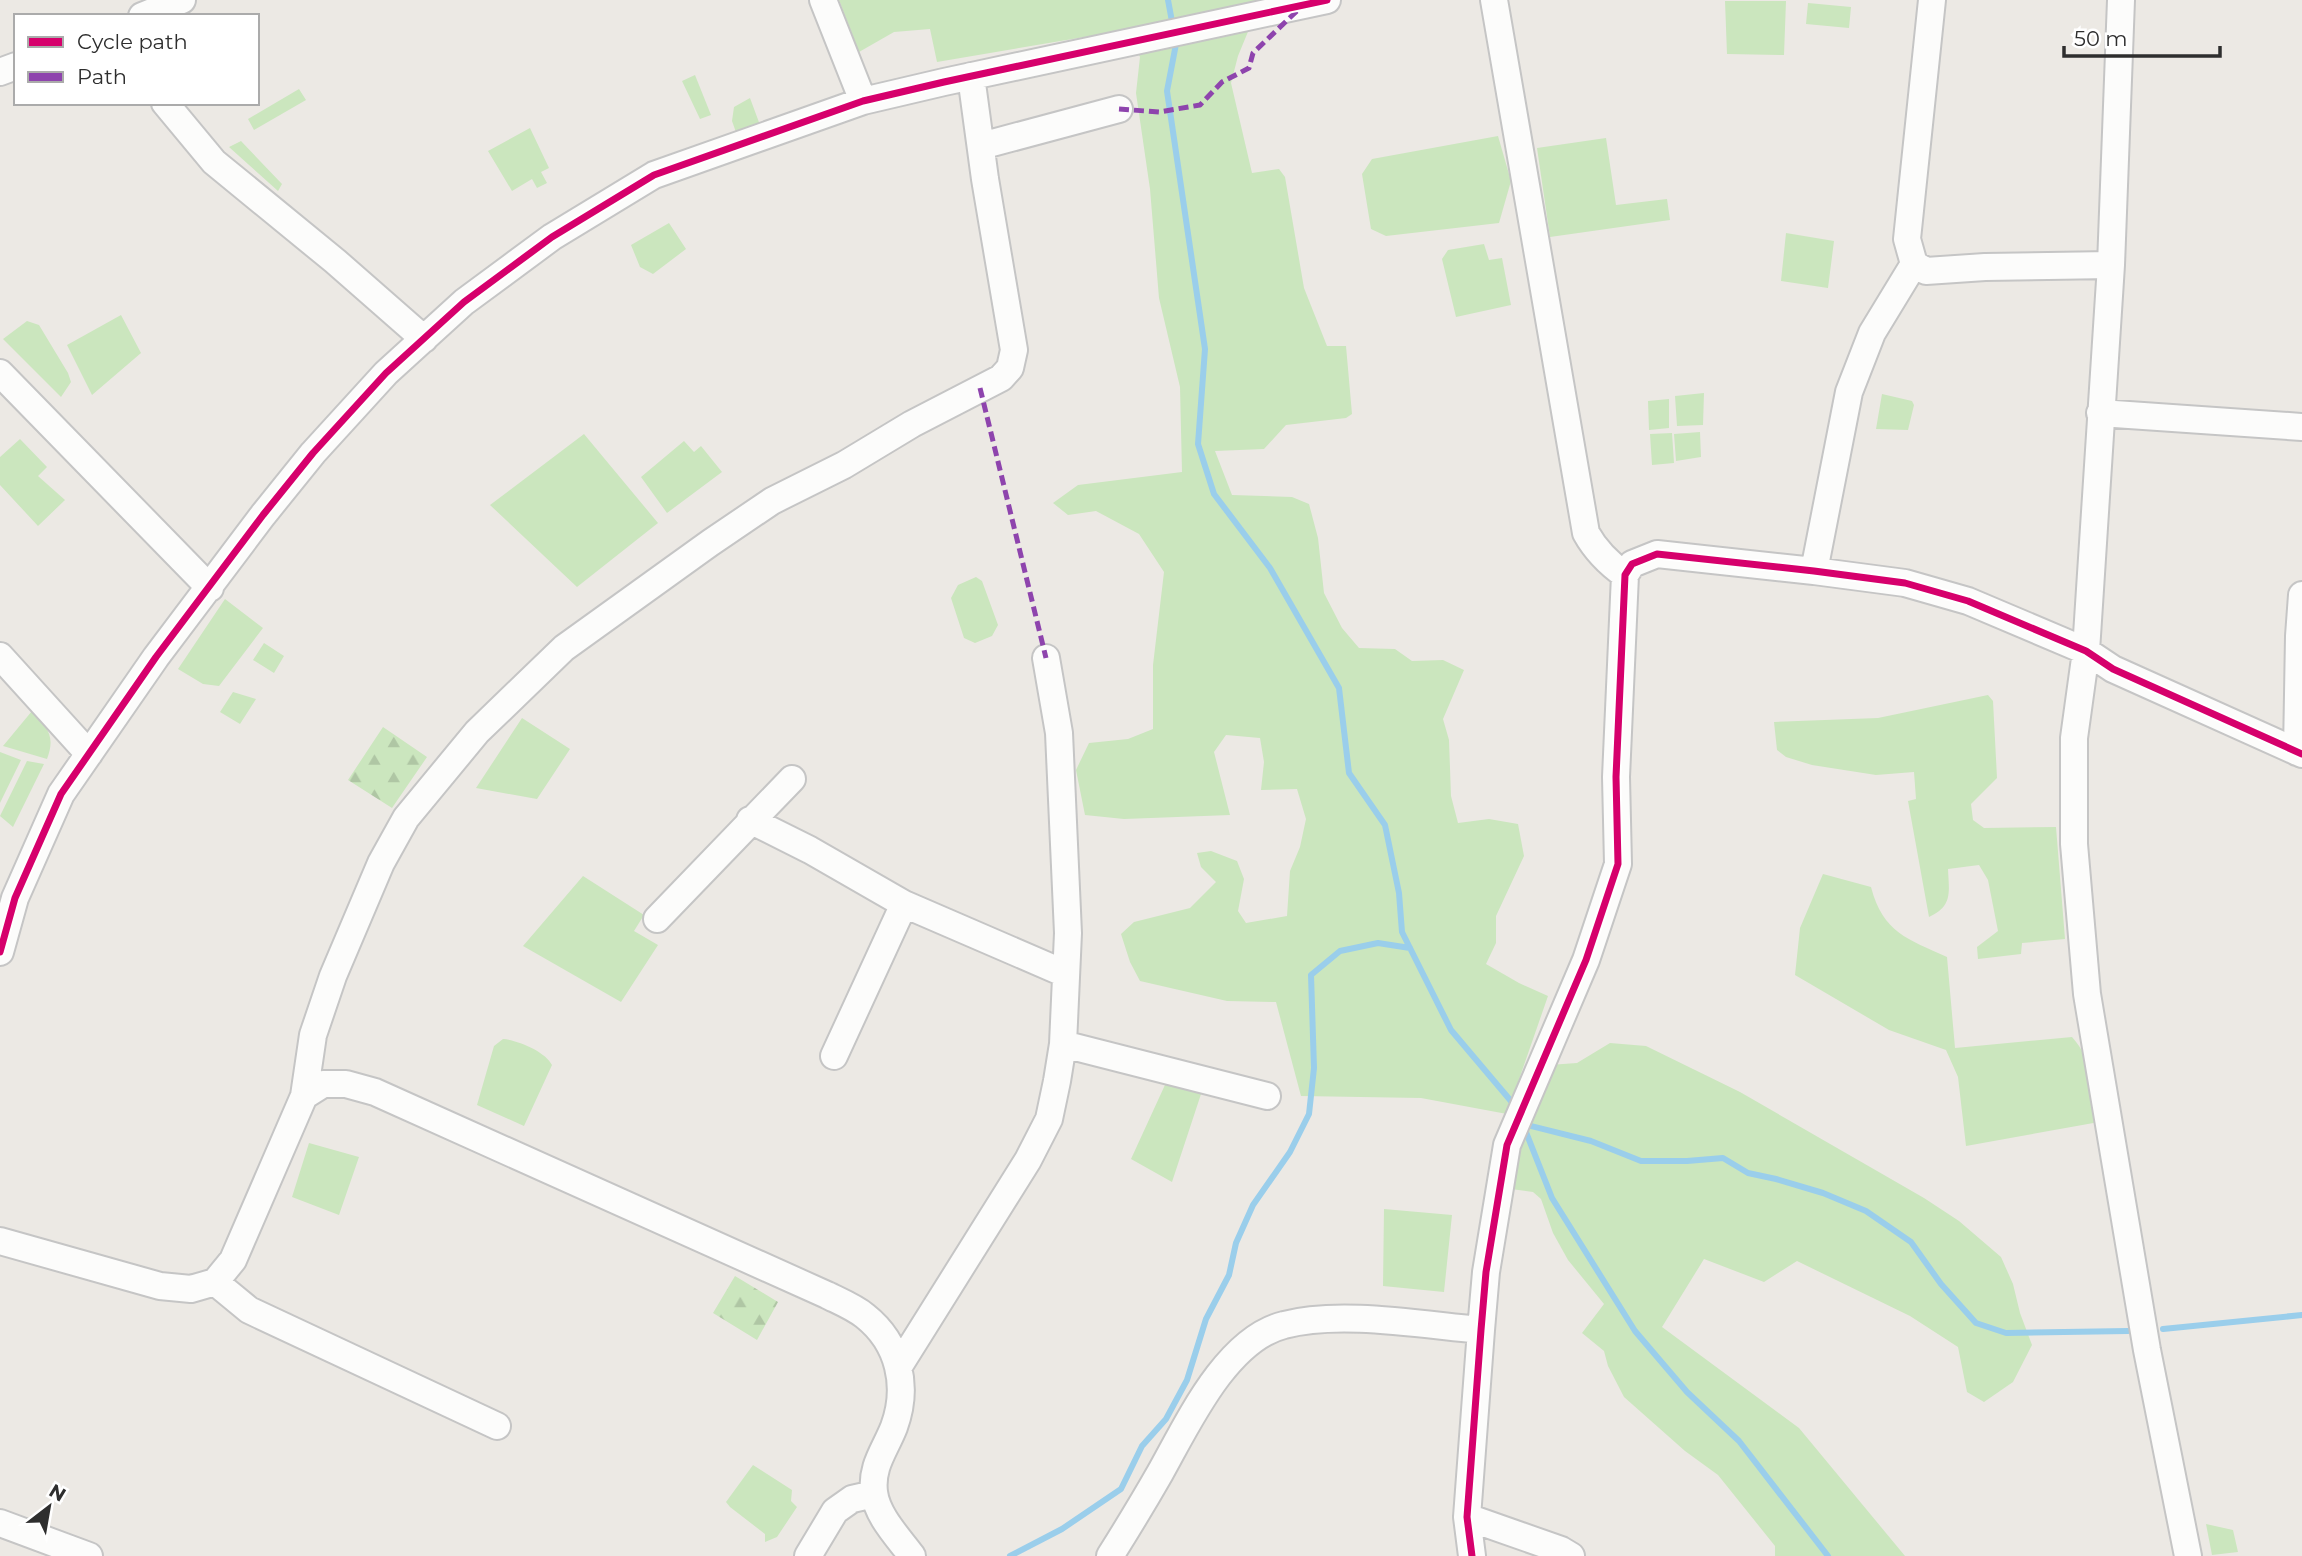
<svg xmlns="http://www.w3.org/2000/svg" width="2302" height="1556" font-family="Montserrat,sans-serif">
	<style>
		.grass { fill: #cbe6be }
		.forest { fill: url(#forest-firs) }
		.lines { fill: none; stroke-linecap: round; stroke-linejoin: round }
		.stream { stroke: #9aceeb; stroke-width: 6 }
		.minor-casing { stroke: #c5c5c5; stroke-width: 30 }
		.minor { stroke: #fcfcfb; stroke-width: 26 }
		.quiet { stroke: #8e44ad; stroke-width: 5; stroke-dasharray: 10 5; stroke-linecap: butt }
		.cycleway-casing { stroke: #fff; stroke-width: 11 }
		.cycleway { stroke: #d6006c; stroke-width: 7 }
	</style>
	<defs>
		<pattern id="forest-firs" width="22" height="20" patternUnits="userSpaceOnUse" patternTransform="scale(1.75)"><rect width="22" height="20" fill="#cbe6be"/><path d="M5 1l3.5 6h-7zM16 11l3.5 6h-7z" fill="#afc6a4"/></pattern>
	</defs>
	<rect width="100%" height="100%" fill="#ece9e4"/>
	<path class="grass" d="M839,0h422l-23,56 -7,27 21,90 27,-4 6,8 19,111 23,58h19l6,68 -6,4 -60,7 -22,24 -49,2 17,44 60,2 17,7 9,34 6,55 18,35 17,20 36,1 17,12 31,-1 21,10 -21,49 6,21 2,56 7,27 31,-4 29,5 6,32 -28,60v27l-10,21 33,19 29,13 -41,118 -86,-16 -120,-2 -25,-94 -49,-1 -87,-20 -10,-19 -9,-28 13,-12 56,-14 26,-26 -15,-15 -4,-14 14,-2 26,10 7,18 -6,32 8,12 41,-7 3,-45 10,-24 6,-28 -9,-30 -36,1 3,-28 -4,-24 -34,-3 -12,17 16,63 -106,4 -39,-4 -9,-45 13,-27 39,-4 25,-10v-64l11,-93 -25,-38 -43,-23 -28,4 -15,-12 25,-18 104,-13 -2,-85 -21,-89 -9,-109 -14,-96 4,-36 -14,-27 -189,32 -7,-33 -36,3 -35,20z
		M1725,1h61l-2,54 -57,-1z
		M1808,3l43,4 -2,21 -43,-4z
		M695,75l16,40 -11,4 -18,-38z
		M299,89l7,11 -52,30 -6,-11z
		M750,98l10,27 -23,10 -5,-14 2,-14z
		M530,128l19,40 -8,4 6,11 -10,5 -5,-9 -20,12 -24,-40z
		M1498,136l13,45 -12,42 -113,13 -15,-7 -9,-55 10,-15z
		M1606,138l10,67 51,-6 3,21 -120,17 -13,-89z
		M241,141l41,43 -4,7 -49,-44z
		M669,223l17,26 -33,25 -13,-7 -9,-22z
		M1786,233l48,8 -6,47 -47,-7z
		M1484,244l5,16 13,-2 9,47 -55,12 -14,-58 6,-9z
		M121,315l20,38 -49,42 -25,-50z
		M27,321l12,4 29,48 3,9 -10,15 -58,-58z
		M1704,393l-1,32 -26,1 -2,-30z
		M1882,394l30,7 2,4 -6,25 -32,-1z
		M1669,399v29l-20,2 -1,-29z
		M1700,432l1,25 -25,4 -2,-27z
		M1672,433l2,30 -22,2 -2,-31z
		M584,434l74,89 -81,64 -87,-82z
		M20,439l27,28 -9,9 27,24 -27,26 -38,-41v-28z
		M684,441l10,11 7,-6 21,26 -55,41 -26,-36z
		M976,577l6,4 16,44 -6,11 -17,7 -11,-5 -13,-40 7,-13z
		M225,599l38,29 -44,58 -16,-2 -25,-15z
		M264,643l20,13 -10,17 -21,-13z
		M233,692l23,7 -16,25 -20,-12z
		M1988,695l5,6 4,77 -26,26 2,16 11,8 72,-1 9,112 -43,4 -1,11 -43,5 -1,-12 21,-16 -10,-51 -9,-15 -31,4c1,23 5,37 -19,48l-21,-116 8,-2 -2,-27 -38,3 -64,-10 -26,-8 -9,-7 -3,-28 104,-4z
		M32,711c15,17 24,24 15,48l-44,-13z
		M522,718l48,31 -33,50 -61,-11z
		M0,752l21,8 -21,43z
		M27,761l17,3 -31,63 -13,-11z
		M1823,874l48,13c12,46 37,52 76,70l8,91 117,-11c21,23 23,55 27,85l-133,24 -8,-69 -12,-27 -57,-20 -94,-55 5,-47z
		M583,876l61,39 -10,16 24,14 -37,57 -98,-56z
		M503,1039c15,1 43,13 49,26l-28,61 -47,-21 17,-59z
		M1610,1043l36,3 94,46 184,106 35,23 42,36 12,27 7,29 12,32 -19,37 -29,20 -17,-10 -9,-45 -48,-31 -113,-55 -33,21 -60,-23 -42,68 137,101 106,128h-130v-10l-57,-71 -33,-24 -61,-54 -16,-31 -4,-15 -22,-18 22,-29 -36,-44 -15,-27 -12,-34 -8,-7 -22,-3 -1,-35 39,-89 28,-2z
		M1170,1074l33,14 -31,94 -41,-23z
		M309,1143l50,14 -20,58 -47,-18z
		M1384,1209l68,6 -8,77 -61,-6z
		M753,1465l39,25 -1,11 6,6 -20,30 -12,5v-8l-35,-27 -4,-5z
		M2206,1524l27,6 5,22 -26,3z"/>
	<path class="forest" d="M383,727l44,30 -35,51 -44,-28z
		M735,1276l43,26 -21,38 -44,-27z"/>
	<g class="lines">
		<path class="stream" d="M1168,0l5,27
			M1175,38l1,6 -9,47 38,258 -7,95 16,50 56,74 69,120 10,85 36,52 14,68 3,39 49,98 65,77
			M1523,1124l68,17 50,20h46l36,-3 25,15 28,6 47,14 43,18 45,31 30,42 35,39 30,10 122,-2
			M1524,1127l28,71 83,133 52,61 52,49 89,115
			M2163,1329l139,-14
			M1010,1556l52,-27 59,-40 21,-43 24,-27 21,-39 19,-61 23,-44 7,-32 17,-38 37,-53 19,-38 5,-46 -3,-93 29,-24 38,-8 32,5"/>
		<g class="minor-casing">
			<path id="minor" d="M823,0l40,101
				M1494,0l92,533c10,18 22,30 39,42
				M1932,0l-25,239 7,25 12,7 59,-4 126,-2
				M2121,0l-10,265 -25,386 -12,87v106l13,150 60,356 41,206
				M142,16l40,-16
				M0,72l16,-6
				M165,103l49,59 121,99 89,78
				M981,146l138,-37
				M0,373l210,215
				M2100,413l202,14
				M1814,571l35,-179 23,-59 42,-69
				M0,656l89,98
				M2297,752l2,-116 3,-41
				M750,820l60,30 94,54 162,70
				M657,919l135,-140
				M0,952l15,-54 46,-104 95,-137 107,-142 50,-62 73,-80 78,-71 88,-65 102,-62 209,-74 81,-19 383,-82
				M1063,1044l204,52
				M834,1056l70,-152
				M304,1096l9,-61 20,-59 48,-113 25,-45 71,-86 87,-84 146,-105 62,-42 72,-36 68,-41 89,-46 9,-10 4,-18 -29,-171 -14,-103
				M0,1241l160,45 31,3 24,-7 18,-22 71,-164 19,-12h23l29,8 452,203c12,6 27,12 38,21 34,27 44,70 29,111 -9,23 -23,39 -20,65 3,24 24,45 38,64
				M215,1282l34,28 248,116
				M899,1366l129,-206 21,-41 8,-38 6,-37 5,-111 -9,-200 -13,-75
				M1467,1517l94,33 10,6
				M0,1523l89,33
				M808,1556l27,-45 17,-12 22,-5
				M1110,1556c17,-27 34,-55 50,-83 27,-48 66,-134 124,-148 56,-15 139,0 197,5
				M1472,1556l-5,-39 14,-187 5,-58 21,-127 79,-185 32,-96 -2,-87 9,-202 7,-11 25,-10 157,17 91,12 63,18 118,50 27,18 189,85"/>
		</g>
		<use href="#minor" class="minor"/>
		<path class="quiet" d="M1119,109l40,3 41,-7 22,-23 27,-14 4,-15 47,-45
			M980,388l66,270"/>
		<g class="cycleway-casing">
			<path id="cycleway" d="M0,952l15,-54 46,-104 95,-137 107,-142 50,-62 73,-80 78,-71 88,-65 102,-62 209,-74 81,-19 383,-82
				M1472,1556l-5,-39 14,-187 5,-58 21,-127 79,-185 32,-96 -2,-87 9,-202 7,-11 25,-10 157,17 91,12 63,18 118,50 27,18 189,85"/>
		</g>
		<use href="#cycleway" class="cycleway"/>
	</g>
	<rect x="14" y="14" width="245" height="91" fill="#ffffff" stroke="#ababab" stroke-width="2"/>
	<rect x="28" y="37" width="35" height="10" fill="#d6006c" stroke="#ababab" stroke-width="2"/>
	<text x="77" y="49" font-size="21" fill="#2e2e2e">Cycle path</text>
	<rect x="28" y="72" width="35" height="10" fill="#8e44ad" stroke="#ababab" stroke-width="2"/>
	<text x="77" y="84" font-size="21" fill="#2e2e2e">Path</text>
	<g transform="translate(49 1507) rotate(31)" stroke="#ffffff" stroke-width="5" paint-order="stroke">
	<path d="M0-5L12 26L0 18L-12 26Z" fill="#2e2e2e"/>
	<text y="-10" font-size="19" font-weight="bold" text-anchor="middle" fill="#2e2e2e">N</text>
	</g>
	<path d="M2064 46v10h156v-10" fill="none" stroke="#2e2e2e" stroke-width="3.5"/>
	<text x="2074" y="46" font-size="21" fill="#2e2e2e" stroke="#ffffff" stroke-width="5" paint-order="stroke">50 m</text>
</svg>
